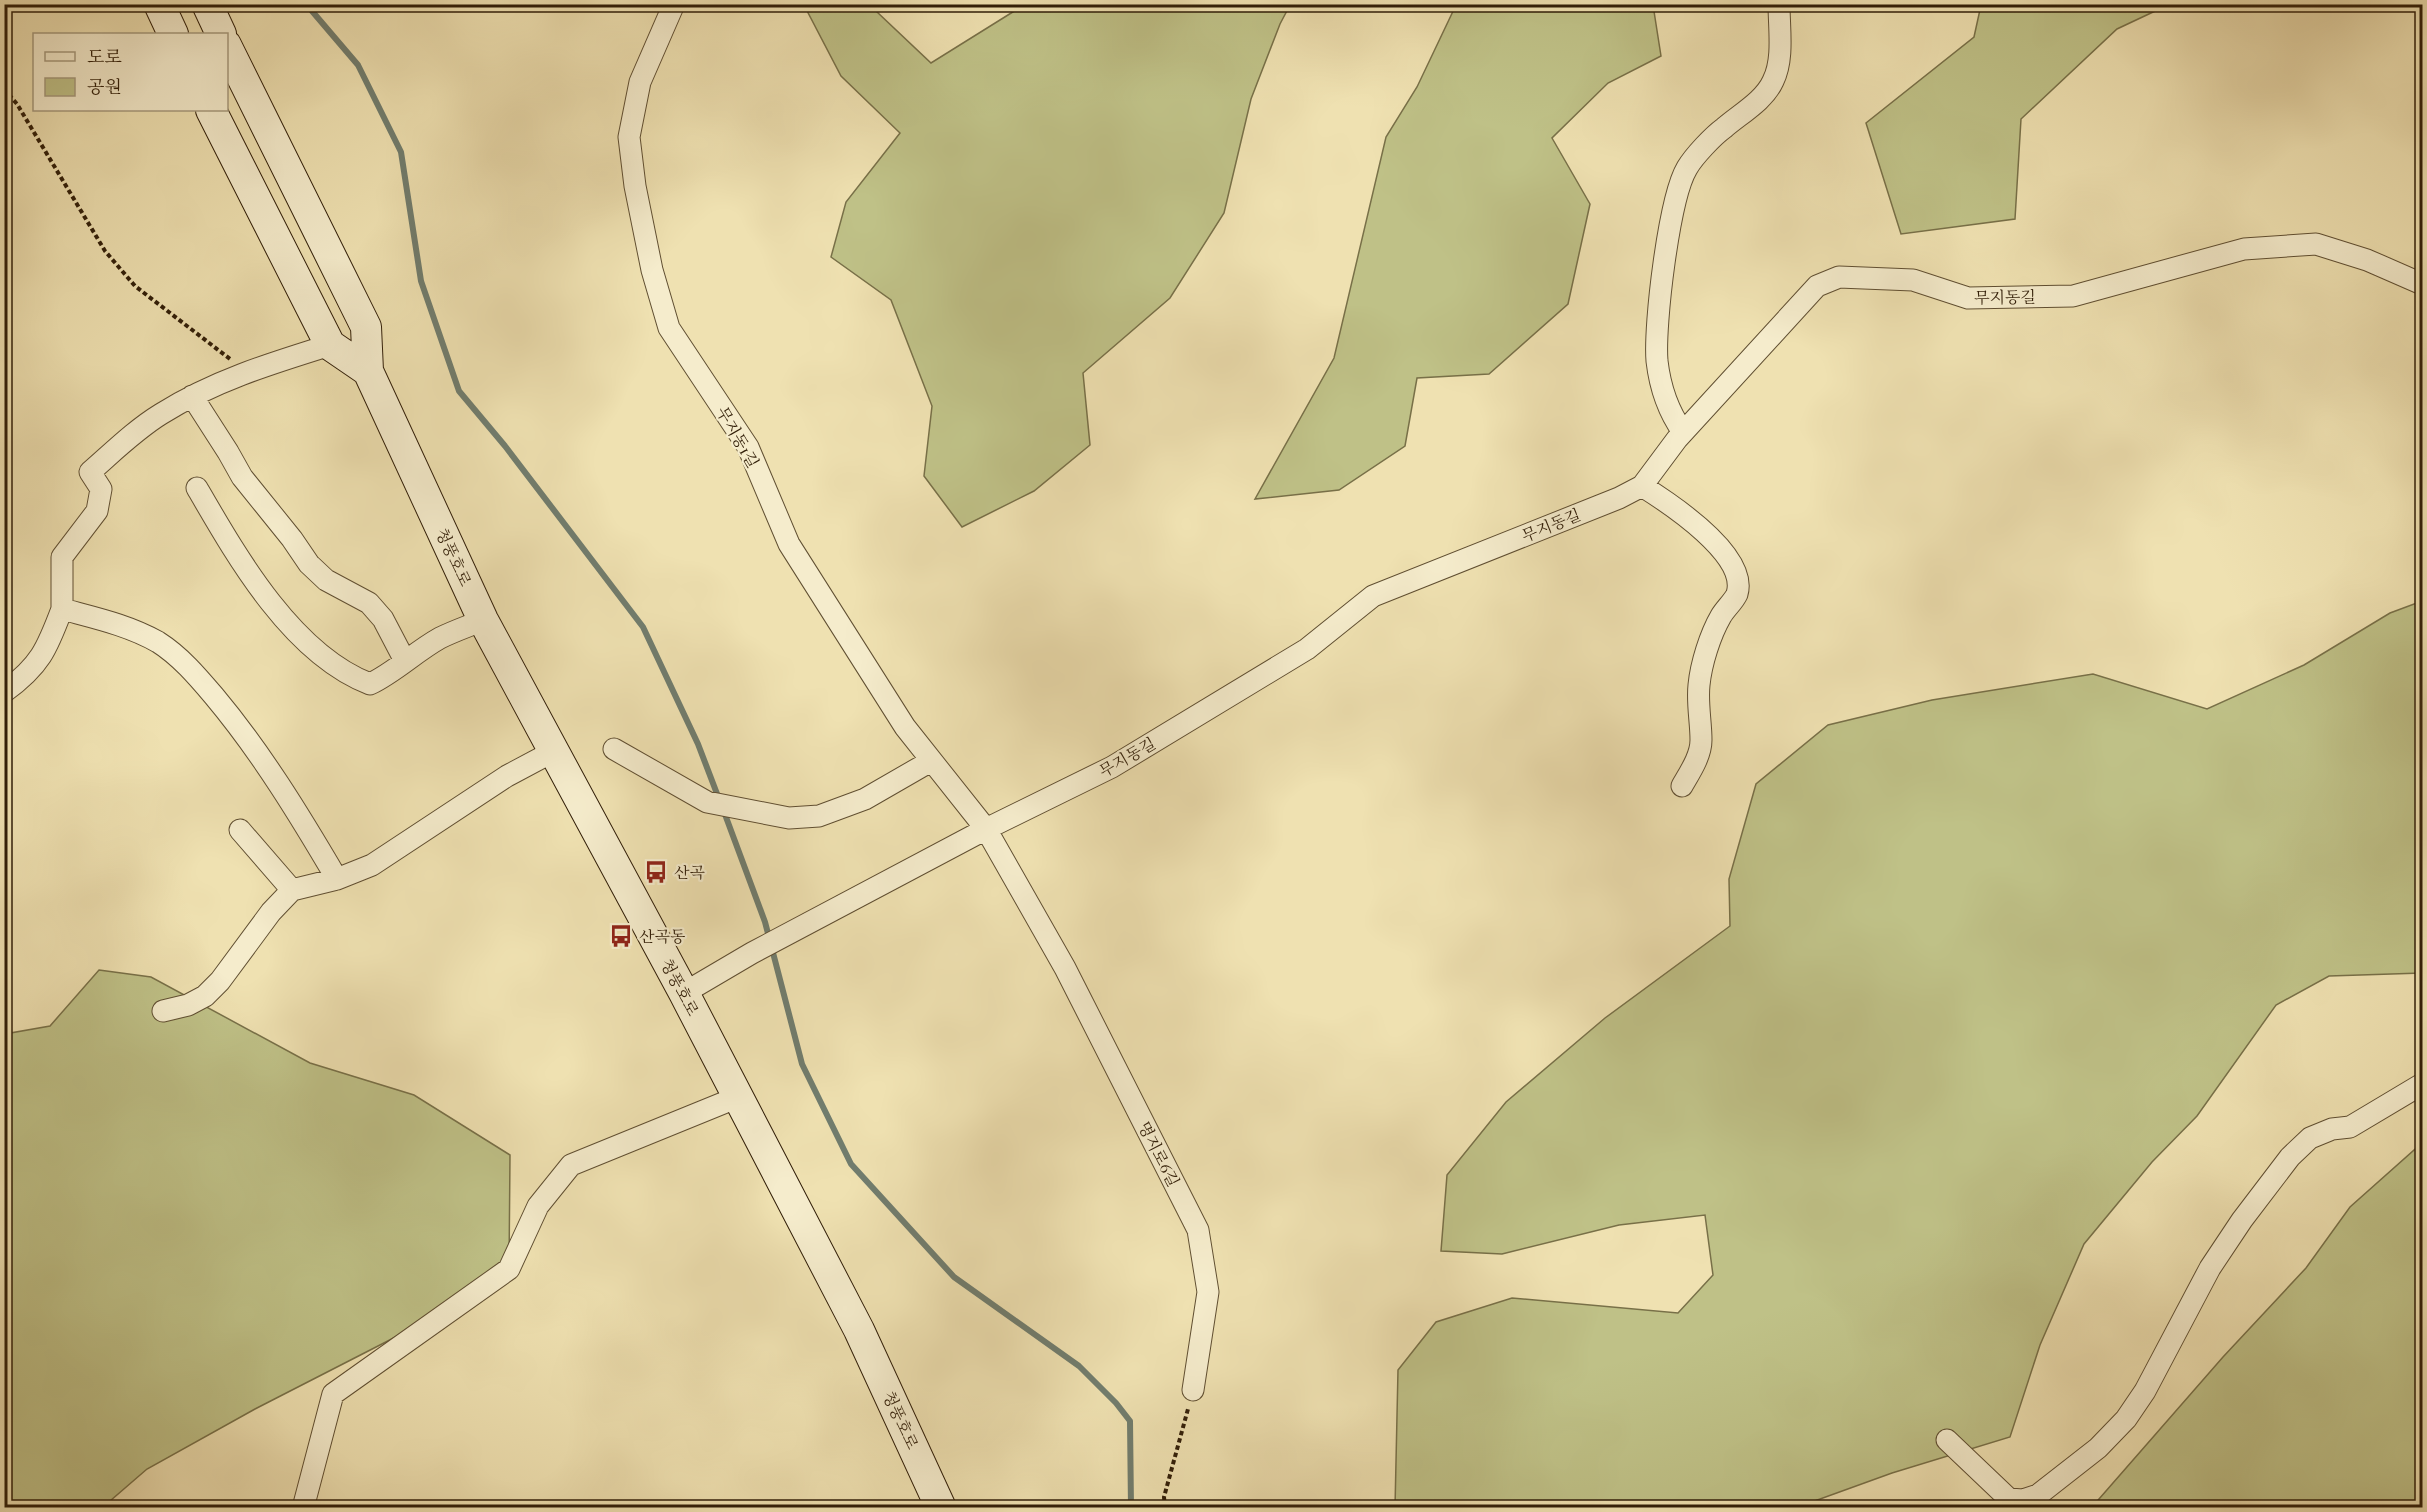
<svg xmlns="http://www.w3.org/2000/svg" width="2427" height="1512" font-family="'IM FELL French Canon','Noto Serif KR',serif">
	<style>
		.green { fill: #bfc187; stroke: #787048; stroke-width: 1.5 }
		.lines { fill: none; stroke-linecap: round; stroke-linejoin: round }
		.stream { stroke: #717d6e; stroke-width: 6 }
		.street-casing { stroke: #604f32; stroke-width: 23 }
		.secondary-casing { stroke: #311e08; stroke-width: 32 }
		.path { stroke: #311e08; stroke-width: 4; stroke-dasharray: 4.5 3; stroke-linecap: butt }
		.street { stroke: #f5eccc; stroke-width: 21 }
		.secondary { stroke: #f5eccc; stroke-width: 30 }
		.labels { text-anchor: middle; stroke-width: 4.5; stroke-linejoin: round; paint-order: stroke }
		.street-label { font-size: 16px; fill: #311e08; stroke: #f5eccc }
		.poi-label { font-size: 16px; fill: #311e08; stroke: #f5eccc; text-anchor: start }
	</style>
	<rect width="100%" height="100%" fill="#efe1b1"/>
	<filter id="stains"><feTurbulence type="fractalNoise" baseFrequency=".00333" numOctaves="4"/><feColorMatrix values="0 0 0 0 .2 0 0 0 0 .09 0 0 0 0 .02 0 0 0 .5 -.17"/></filter>
	<radialGradient id="worn" r=".72"><stop offset=".6" stop-color="#630" stop-opacity="0"/><stop offset="1" stop-color="#630" stop-opacity=".3"/></radialGradient>
	<path class="green" d="M804,5h68l4,6 55,52 93,-58h266l-10,19 -29,75 -27,114 -54,85 -87,75 7,72 -56,46 -72,36 -38,-51 8,-70 -41,-106 -60,-43 15,-55 54,-69 -59,-57z
		M1456,5h197l8,51 -53,27 -56,55 38,66 -22,100 -79,70 -72,4 -12,68 -66,44 -84,9 79,-141 52,-221 31,-50z
		M1981,5h187l-51,24 -96,90 -6,100 -114,15 -35,-111 108,-86z
		M2422,601v372l-93,3 -53,29 -79,111 -45,46 -68,82 -44,101 -30,92 -118,36 -94,34 -403,1 3,-138 38,-48 76,-24 166,15 35,-38 -8,-60 -86,10 -117,29 -61,-3 6,-76 59,-73 99,-84 125,-92 -1,-47 27,-95 72,-59 104,-25 161,-26 114,35 97,-44 86,-52z
		M99,970l52,7 159,86 104,32 96,60 -1,114 -90,56 -164,84 -108,60 -44,38 -98,1v-474l45,-8z
		M2422,1143v364h-330l131,-150 83,-89 44,-61z"/>
	<g class="lines">
		<path class="stream" d="M306,4l52,61 43,87 20,129 38,110 46,55 138,181 55,117 21,55
			M723,809l42,113 37,142 49,100 103,113 125,89 37,37 14,18 1,87"/>
		<g class="street-casing">
			<path id="street" d="M674,4l-34,78 -11,55 6,49 17,84 17,58 79,119 41,97 116,183 81,102 79,139 133,262 10,62 -15,98
				M330,345c-58,18 -117,36 -169,69 -26,16 -48,38 -71,58l11,17 -4,22 -35,46v52c33,9 66,16 96,33 22,14 39,34 56,54 47,56 86,120 123,183
				M192,396l36,56 14,25 50,62 17,25 17,16 43,23 14,16 22,42
				M1683,432c-15,-21 -23,-45 -26,-71 -3,-36 12,-163 30,-193 7,-12 26,-32 37,-40 16,-14 40,-27 49,-47 11,-22 6,-52 6,-77
				M1642,486c27,17 107,69 95,108 -3,7 -12,15 -16,22 -11,19 -20,48 -22,69 -2,18 2,37 2,55 0,16 -11,32 -19,46
				M197,488c40,69 95,166 173,196 25,-12 45,-32 70,-46 14,-7 29,-12 43,-18
				M4,692c36,-26 43,-43 58,-83
				M614,749l93,53 82,16 30,-2 46,-17 66,-38
				M240,830l52,60 45,-11 35,-14 135,-89 47,-25
				M684,993l68,-40 234,-124 126,-62 195,-118 66,-53 246,-98 23,-12 35,-47 140,-153 22,-9 74,3 55,18 105,-2 171,-47 72,-5 51,16 55,24
				M163,1011l25,-6 17,-9 15,-15 51,-69 21,-22
				M1947,1440l62,59 14,1 15,-5 60,-47 28,-29 19,-28 65,-123 32,-48 48,-63 20,-19 22,-9 18,-2 72,-43
				M303,1508l30,-114 176,-125 29,-63 33,-41 167,-68"/>
		</g>
		<g class="secondary-casing">
			<path id="secondary" d="M159,4l14,30
				M207,4l14,30
				M226,45l140,282 2,44 115,249 201,373 175,337 82,178
				M211,110l119,235 38,26"/>
		</g>
		<path class="path" d="M4,89l13,15 88,147 30,35 95,73
			M1165,1508l-1,-11 24,-88"/>
		<use href="#street" class="street"/>
		<use href="#secondary" class="secondary"/>
	</g>
	<defs>
		<g id="bus-bare" transform="scale(1.8)"><path d="M-5-6H5V4H4V6H2V4H-2V6H-4V4H-5ZM-3.5-4V0h7V-4ZM-3.5 1.2v1.5H-2V1.2ZM2 1.2v1.5H3.5V1.2Z" fill="#8f2418" stroke="#f5eccc" stroke-width="2.5" paint-order="stroke"/></g>
	</defs>
	<g fill-rule="evenodd">
		<use href="#bus-bare" x="656" y="872"/>
		<use href="#bus-bare" x="621" y="936"/>
	</g>
	<g class="labels">
		<g class="street-label">
			<text transform="translate(2005 297) rotate(-1)" y="6">무지동길</text>
			<text transform="translate(738 437) rotate(60)" y="6">무지동1길</text>
			<text transform="translate(1551 525) rotate(-22)" y="6">무지동길</text>
			<text transform="translate(454 557) rotate(65)" y="6">청풍호로</text>
			<text transform="translate(1127 757) rotate(-30)" y="6">무지동길</text>
			<text transform="translate(680 987) rotate(62)" y="6">청풍호로</text>
			<text transform="translate(1159 1154) rotate(63)" y="6">명지로6길</text>
			<text transform="translate(901 1420) rotate(65)" y="6">청풍호로</text>
		</g>
		<g class="poi-label">
			<text x="674" y="878">산곡</text>
			<text x="639" y="942">산곡동</text>
		</g>
	</g>
	<rect width="2427" height="1512" fill="none" stroke="#efe1b1" stroke-width="24"/>
	<rect x="6" y="6" width="2415" height="1500" fill="none" stroke="#311e08" stroke-width="3"/>
	<rect x="12" y="12" width="2403" height="1488" fill="none" stroke="#311e08" stroke-width="1.5"/>
	<rect x="33" y="33" width="195" height="78" fill="#f5eccc" stroke="#a79a7e" stroke-width="1.5"/>
	<rect x="45" y="52" width="30" height="9" fill="#f5eccc" stroke="#a79a7e" stroke-width="1.5"/>
	<text x="87" y="63" font-size="18" fill="#311e08">도로</text>
	<rect x="45" y="78" width="30" height="18" fill="#bfc187" stroke="#a79a7e" stroke-width="1.5"/>
	<text x="87" y="93" font-size="18" fill="#311e08">공원</text>
	<rect width="100%" height="100%" filter="url(#stains)"/>
	<rect width="100%" height="100%" fill="url(#worn)"/>
</svg>
